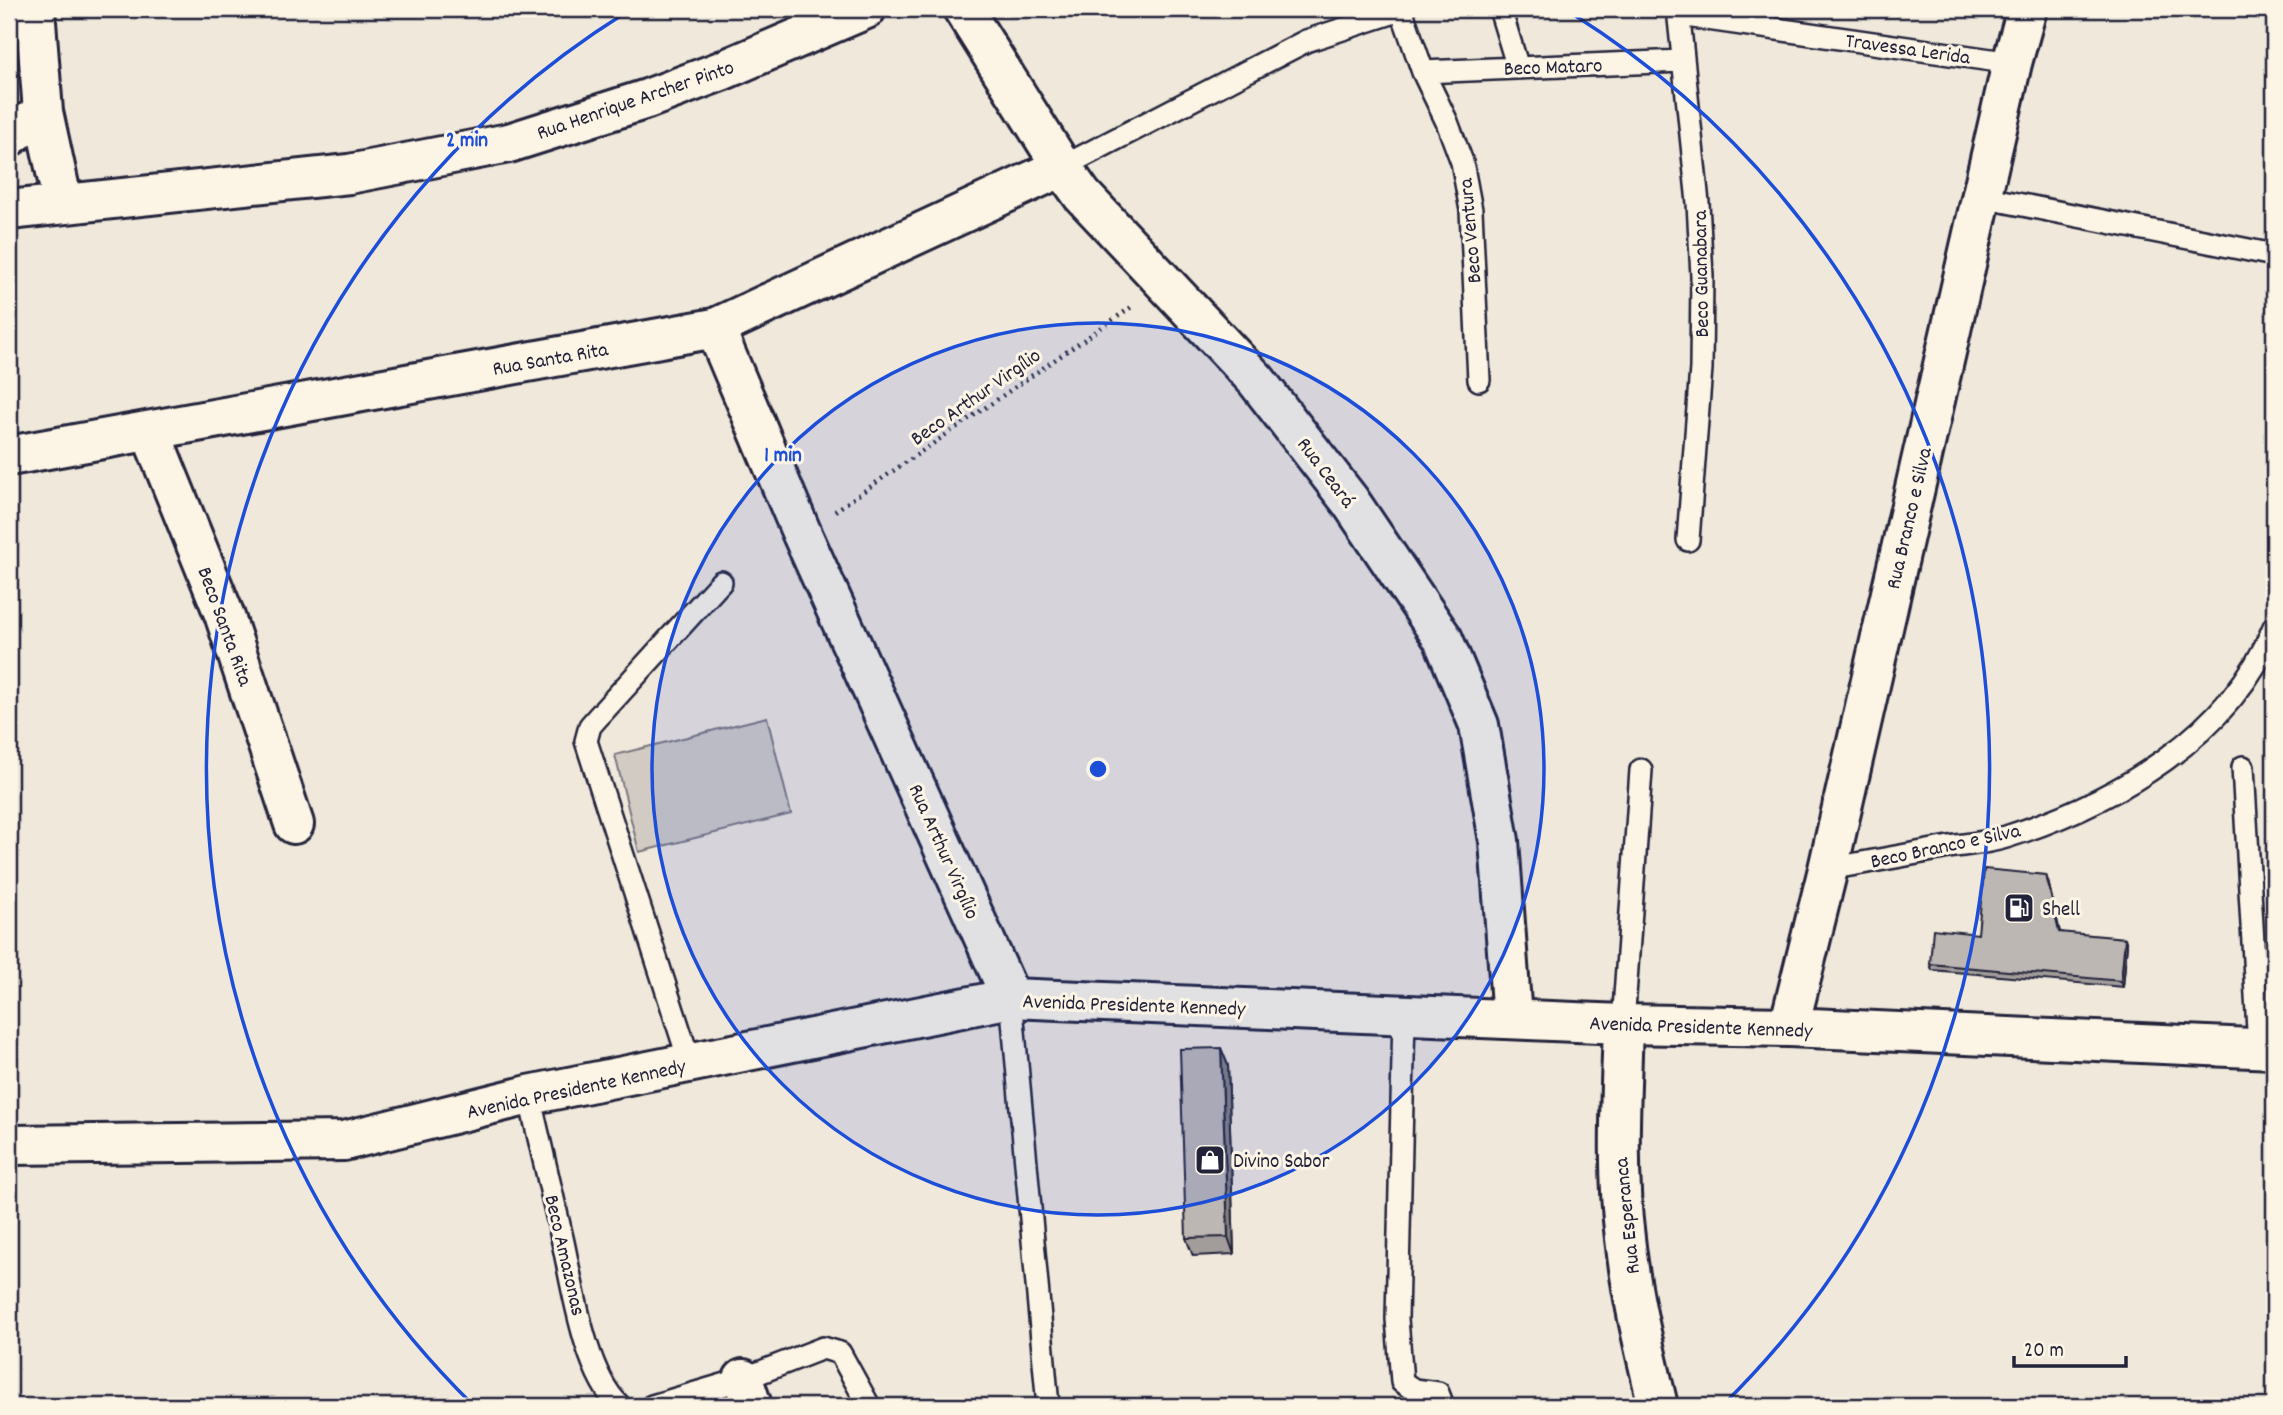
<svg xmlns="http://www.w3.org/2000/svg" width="2283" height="1415" font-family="Dekko,sans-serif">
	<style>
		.green { fill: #d1cbc3; stroke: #7a767f; stroke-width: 2 }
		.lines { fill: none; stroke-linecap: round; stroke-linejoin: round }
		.lane-casing { stroke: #22223b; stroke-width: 26 }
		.street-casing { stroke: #22223b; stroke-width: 44 }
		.secondary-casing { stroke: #22223b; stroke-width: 44 }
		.path { stroke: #22223b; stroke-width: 4.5; stroke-dasharray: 2 5; stroke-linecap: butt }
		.lane { stroke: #fcf5e5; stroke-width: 21 }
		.street { stroke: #fcf5e5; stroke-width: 38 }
		.secondary { stroke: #fcf5e5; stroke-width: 38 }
		.wall { fill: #a29d9a; stroke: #22223b; stroke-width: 2 }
		.shaded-wall { fill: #84807d; stroke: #22223b; stroke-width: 2 }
		.building { fill: #bcb7b3; stroke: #22223b; stroke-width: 2 }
		.ring { fill: none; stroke: #1d4ed8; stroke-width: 3.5 }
		.labels { text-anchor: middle; stroke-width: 6; stroke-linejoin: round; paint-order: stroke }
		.street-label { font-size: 21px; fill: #22223b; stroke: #fcf5e5 }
		.poi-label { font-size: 21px; fill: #22223b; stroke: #fcf5e5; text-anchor: start }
		.centre { fill: #1d4ed8; stroke: #fcf5e5; stroke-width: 3.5 }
		.ring-label { font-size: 21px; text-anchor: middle; font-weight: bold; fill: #1d4ed8; stroke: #fcf5e5; stroke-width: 6; stroke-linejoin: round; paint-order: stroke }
	</style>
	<rect width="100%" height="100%" fill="#efe8db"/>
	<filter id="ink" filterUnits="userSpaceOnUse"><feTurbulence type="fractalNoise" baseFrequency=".0143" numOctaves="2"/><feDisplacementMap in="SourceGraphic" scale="14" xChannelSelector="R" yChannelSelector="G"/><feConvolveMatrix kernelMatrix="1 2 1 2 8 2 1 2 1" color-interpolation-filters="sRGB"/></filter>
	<g filter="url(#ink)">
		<path class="green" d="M767,717l24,97 -152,38 -24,-97z"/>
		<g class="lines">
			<g class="lane-casing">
				<path id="lane" d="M1401,9l22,63 24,50 15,40 9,48 8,170
					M1500,9l18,59
					M1678,9l20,194 4,73 -1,92 -13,172
					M1679,15l333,48
					M1423,72l259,-11
					M1062,167l244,-126 95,-31
					M1982,197l292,58
					M2243,767l16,281
					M1828,869c40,-7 80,-14 121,-22 18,-3 39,-4 57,-10 109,-35 224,-100 268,-210
					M1011,998l37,408
					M1404,1015l-7,304 5,63 12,8 24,3 5,13
					M1623,1024l18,-254
					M690,1063l-104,-322 4,-15 7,-8 124,-136
					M529,1095c11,49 23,98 34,147 10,46 22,132 57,164
					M652,1406l91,-27 80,-31 17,5 29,53"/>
			</g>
			<g class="street-casing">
				<path id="street" d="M35,9l8,103 20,92
					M963,9l99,158 20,28 174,185 94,121 93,138 36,86 20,116 13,178
					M9,137l34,-25
					M9,210l340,-36 160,-31 138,-44 74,-28 145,-62
					M715,328l87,206 209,464
					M150,431l74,183 70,210
					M9,456l706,-128 347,-161
					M1623,1024c-2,71 -7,143 2,214 6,57 20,113 33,168
					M743,1379l9,27"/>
			</g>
			<g class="secondary-casing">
				<path id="secondary" d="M1789,1027l39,-158 184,-806 15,-54
					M9,1145l335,-4 185,-46 482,-97 612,26 166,3 485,22"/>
			</g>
			<path class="path" d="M835,511l298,-205"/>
			<use href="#lane" class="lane"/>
			<use href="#street" class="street"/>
			<use href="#secondary" class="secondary"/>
		</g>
		<path class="wall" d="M2048,881l12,51 67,12 -4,43 -191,-17 -2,-6 48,-30z
			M1228,1065l6,189 -41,2 -7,-18z"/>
		<path class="shaded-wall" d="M2046,875l2,6 13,57 -2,-6z
			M2125,938l2,6 -4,43 -2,-6z
			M1221,1048l7,17 6,189 -6,-17z"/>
		<path class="building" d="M1984,869l62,6 13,57 66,6 -4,43 -191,-17 3,-35 45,5z
			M1221,1048l7,189 -42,1 -6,-189z"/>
	</g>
	<circle cx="1098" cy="769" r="446" fill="#1d4ed8" fill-opacity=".12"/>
	<g class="ring">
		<circle cx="1098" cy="769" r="446"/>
		<path d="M473 1405A892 892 0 0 1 625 13M1571 13A892 892 0 0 1 1723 1405"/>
	</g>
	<defs>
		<g id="fuel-square" transform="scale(1.575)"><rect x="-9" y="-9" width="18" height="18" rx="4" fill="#22223b" stroke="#fcf5e5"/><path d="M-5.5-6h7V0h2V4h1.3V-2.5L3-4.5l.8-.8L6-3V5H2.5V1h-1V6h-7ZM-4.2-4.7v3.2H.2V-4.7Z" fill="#fff"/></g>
		<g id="shop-square" transform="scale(1.575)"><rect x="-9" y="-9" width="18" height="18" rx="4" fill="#22223b" stroke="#fcf5e5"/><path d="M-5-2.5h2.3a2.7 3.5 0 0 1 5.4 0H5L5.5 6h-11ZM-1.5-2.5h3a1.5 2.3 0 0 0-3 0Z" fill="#fff"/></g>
	</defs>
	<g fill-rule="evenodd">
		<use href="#fuel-square" x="2019" y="908"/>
		<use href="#shop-square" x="1210" y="1160"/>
	</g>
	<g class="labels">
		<g class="street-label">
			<text transform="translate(1908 48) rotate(8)" y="7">Travessa Lerida</text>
			<text transform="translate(1553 66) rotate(-2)" y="7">Beco Mataro</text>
			<text transform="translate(635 99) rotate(-19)" y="7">Rua Henrique Archer Pinto</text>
			<text transform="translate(1469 231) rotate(-95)" y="7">Beco Ventura</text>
			<text transform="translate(1700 274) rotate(-91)" y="7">Beco Guanabara</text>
			<text transform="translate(550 358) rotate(-10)" y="7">Rua Santa Rita</text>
			<text transform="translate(975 396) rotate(-35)" y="7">Beco Arthur Virgílio</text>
			<text transform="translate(1327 472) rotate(53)" y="7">Rua Ceará</text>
			<text transform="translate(1908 518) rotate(-77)" y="7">Rua Branco e Silva</text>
			<text transform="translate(226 626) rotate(70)" y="7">Beco Santa Rita</text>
			<text transform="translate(1945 845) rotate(-12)" y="7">Beco Branco e Silva</text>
			<text transform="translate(945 851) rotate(66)" y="7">Rua Arthur Virgílio</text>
			<text transform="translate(1134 1004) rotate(2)" y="7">Avenida Presidente Kennedy</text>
			<text transform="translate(1701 1026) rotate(2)" y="7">Avenida Presidente Kennedy</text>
			<text transform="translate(576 1088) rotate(-12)" y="7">Avenida Presidente Kennedy</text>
			<text transform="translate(1626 1216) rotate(-96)" y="7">Rua Esperanca</text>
			<text transform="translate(566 1255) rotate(77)" y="7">Beco Amazonas</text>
		</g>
		<g class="poi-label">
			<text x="2042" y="915">Shell</text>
			<text x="1233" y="1167">Divino Sabor</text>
		</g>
	</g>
	<circle cx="1098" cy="769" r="10" class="centre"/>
	<g class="ring-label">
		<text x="467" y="146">2 min</text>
		<text x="783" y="461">1 min</text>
	</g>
	<rect width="2283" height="1415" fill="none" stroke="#fcf5e5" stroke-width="35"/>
	<rect x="18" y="18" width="2248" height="1380" fill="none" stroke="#22223b" stroke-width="2.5" filter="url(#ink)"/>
	<path d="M2014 1356v10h112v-10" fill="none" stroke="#22223b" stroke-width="3.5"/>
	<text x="2024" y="1356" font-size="21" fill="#22223b" stroke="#fcf5e5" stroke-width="5" paint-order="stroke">20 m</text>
</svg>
